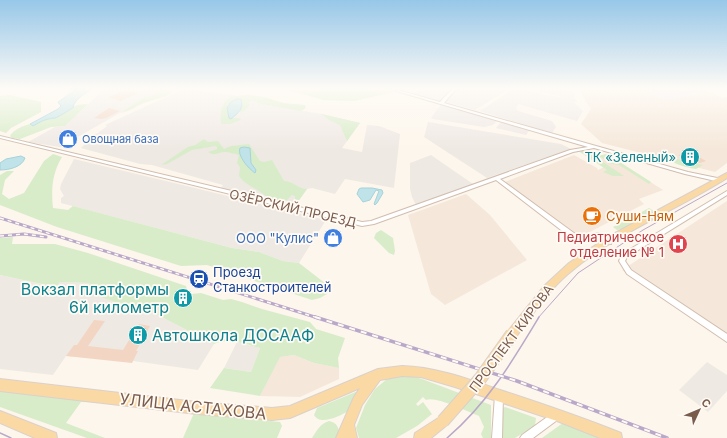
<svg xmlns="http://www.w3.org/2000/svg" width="727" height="438" font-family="Inter,sans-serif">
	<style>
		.residential { fill: #f5e8da }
		.industrial { fill: #efe9e4 }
		.education { fill: #f3e8fa }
		.green { fill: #d8ecc9; fill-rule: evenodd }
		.water { fill: #bfe3e8; stroke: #a5d3da }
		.building { fill: #f3d5c3 }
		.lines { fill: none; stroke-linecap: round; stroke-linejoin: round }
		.minor-casing { stroke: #d1beb0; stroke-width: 2 }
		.major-casing { stroke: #dad1cd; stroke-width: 2 }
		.minor { fill: #fff; fill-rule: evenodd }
		.major { fill: #fbd9a5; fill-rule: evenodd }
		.tram-far1 { stroke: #b9a8c9; stroke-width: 1 }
		.tram { stroke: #b9a8c9; stroke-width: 1.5 }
		.rail-far1-casing { stroke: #b9a8c9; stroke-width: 3 }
		.rail-casing { stroke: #b9a8c9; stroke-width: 3.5 }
		.rail-far1 { stroke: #fffaf3; stroke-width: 1.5; stroke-dasharray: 4; stroke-linecap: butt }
		.rail { stroke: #fffaf3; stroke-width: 2; stroke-dasharray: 6; stroke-linecap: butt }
		.major-bridge-casing { stroke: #dad1cd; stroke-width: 14; stroke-linecap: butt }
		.major-bridge { stroke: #fbd9a5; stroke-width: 12 }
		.labels { text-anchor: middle; stroke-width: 3.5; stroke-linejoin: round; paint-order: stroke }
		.far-shop-label { font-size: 11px; fill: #366cbe; stroke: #fffaf3; text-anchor: start }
		.culture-label { font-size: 13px; fill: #0d838f; stroke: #fffaf3; text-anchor: end }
		.street-label { font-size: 13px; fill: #7a5c4d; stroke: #fffaf3 }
		.food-label { font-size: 13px; fill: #c56008; stroke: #fffaf3; text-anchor: start }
		.health-label { font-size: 13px; fill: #be3a42; stroke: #fffaf3; text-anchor: end }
		.shop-label { font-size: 13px; fill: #366cbe; stroke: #fffaf3; text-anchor: end }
		.transit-label { font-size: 13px; fill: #164399; stroke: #fffaf3; text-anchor: start }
		.near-culture-label { font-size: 16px; fill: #0d838f; stroke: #fffaf3; text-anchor: end }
		.near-street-label { font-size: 16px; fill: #7a5c4d; stroke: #fffaf3 }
	</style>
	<rect width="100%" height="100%" fill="#fdf6ec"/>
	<path class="residential" d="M588,88h55l22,11 45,-7 12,6 5,-1v66l-12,9 -113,-29 -21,-19 10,-15 -13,-20z
		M607,154l56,36 -24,9 5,5 -64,33 -75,-55 69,-27 23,13 1,2 6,-3 -12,-9z
		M466,194l24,21 37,45 -82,45 -14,-11 -23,-79z
		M727,201v140l-105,-71z
		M294,355l20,8 25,5v11l-39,18 -40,-1 19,-39z"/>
	<path class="industrial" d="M105,88h65l-50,25 -60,34 -32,-5 27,-15 10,-1z
		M427,88h27l-12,14 -30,-9z
		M458,88h53l-36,22 -29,-8z
		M515,88l42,9 7,-1 12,3 1,3h-3l9,9 -6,10 -59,-17 -2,5 2,2 34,10 4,6 -4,6 -72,-22z
		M529,88h45v2h-4l4,3 1,2 -1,3 -20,-3z
		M184,89l49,6 19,5 9,4 61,10 38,9 -18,25 20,4 5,-27 12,1 21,8 -6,54 -49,-9 -10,15 -23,-6 -5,1 -10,14 -76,-15 2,-3 -71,-20 -12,-1 -59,-16 11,-11 -2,-1 8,-3 9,-7 -2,-1z
		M441,104l9,2 47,15 -4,4 -9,2 -51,-8 -2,-1z
		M428,122l133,22 10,5 -84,29 -63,-41z
		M501,122l28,9 -3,4 -30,-7z
		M431,155l42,29 -57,21 -4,-8 -2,-8v-26z
		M74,159l117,28 135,33 -27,43 -16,-2 -24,-9 -27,-4 -171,-45v-5l3,-2 -4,-7 1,-5z
		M0,275l55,12 5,-5 31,1 12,9 -4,4 30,11 19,3 66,34 -16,26 -65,-9 -67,-5 -13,19 -53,-6z
		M237,342l23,6 -9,24 -27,-4z
		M707,362l20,13v16l-19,21 -29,-22z"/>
	<path class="education" d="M643,88h58l9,4 -45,7z"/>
	<path class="green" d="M281,88h130l-57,13 -30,-1z
		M165,90l8,1c-7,8 -20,8 -29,12 -8,3 -14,8 -23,10l21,-14z
		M10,95l31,7v10l-30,16 -5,5 -6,-2v-35z
		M248,95l16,2 19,6 22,2 1,3 -5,3 -40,-7 -9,-4 -4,3 2,2 -6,6 -4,1 2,-7 -11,-3 -4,6 2,10h10l2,2 -11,4h-8c-2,-4 -1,-8 -1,-13 4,-15 13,-15 27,-16z
		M88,104l-23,22 -14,1 -31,12 -8,-1 -2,-2c4,-7 13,-10 20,-12l3,2 13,-7 14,-4 17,-10z
		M322,114l38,9 -13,18 -7,-16 -11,-5z
		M204,139l4,3 10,-1 6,8 7,-3 18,-2 11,17 4,1 8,-2 12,21c9,0 14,8 23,8l-10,14 -2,-3v-4l-3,-1 -8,8c-15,-1 -13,-4 -25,-12 -8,-5 -14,-7 -20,-15l1,-9 -3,-4 2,-8c-5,-1 -10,-3 -14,-3 -7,0 -10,5 -17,0l9,-3v-2l-2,-1 -23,4 -25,14 -6,1 27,-18 7,-2zM244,147l6,1 1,15 5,7 -4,1c-5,-8 -13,-12 -12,-23z
		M582,150h5l7,2 -2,1 5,3 10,-2 44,28 -2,2 -30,-19 -7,-1 -11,-7 -1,3 24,16h-11l-10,-4 4,-2 -27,-18z
		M53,154l9,3c-10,16 -11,34 -9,51l15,2 5,-4 159,42 27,4 24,9 16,2 31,24 -3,7 -7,4 -8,2 -105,-35 -26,1 -124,-39 -57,-22v-30l7,-4h7l-9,9 -3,14 7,5 15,-6 20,-32z
		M663,156l40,9 -7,4c-13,-2 -22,-5 -33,-13z
		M649,208l5,3 -32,18 -5,1 -4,-3z
		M381,230l12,8 2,13 -1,4 -5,-2 -15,-15 2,-5z
		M13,237l-1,7h43l33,9 98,33 1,4 5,4 9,-1 22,7 8,-1 11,3 20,7 48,13 6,7 29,9 -7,20 1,10 -25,-5 -20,-8 -14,2 -20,39 -50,-8 14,-20 27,4 9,-24c-16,-4 -31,-11 -46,-4l-66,-34 -19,-3 -31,-11 4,-4 -16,-2 4,-7 -30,-1 -4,5 -56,-12v-37z
		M399,376h15l77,29v33h-8l-2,-4 3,-7 -5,-11c-11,-4 -43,-20 -53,-16l-3,-3 -7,7 2,2 5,-4 9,12 -15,12 -21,12h-37l-3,-10 9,-23 10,-16 12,-10z
		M0,389l123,14 -42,-1 -15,21 39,15h-18l-87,-31z
		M358,391l-11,21c-8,4 -27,14 -33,3l3,-7z
		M505,407l31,11 -1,8 -20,12h-16l2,-29z
		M194,413l86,9 2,4 -5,12h-94z
		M567,420l43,18h-68z
		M329,421c9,2 11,8 10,17h-27c5,-8 8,-14 17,-17z"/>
	<path class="water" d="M75,88h19c-7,4 -20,11 -21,20 -4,2 -16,10 -18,10 -10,1 -13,3 -22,8l-3,-2 28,-15 3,-3 -3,-4 16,-11z
		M237,99h4c3,10 -3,14 -10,20l-2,-1 -2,-10 4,-6z
		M244,147l6,1 1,15 5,7 -1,3c-6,-4 -18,-17 -15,-25z
		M21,156l4,2c-3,9 -16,12 -25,12v-7l6,-4z
		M361,188h11l10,2 1,3 -6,10 -2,2 -1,-1 5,-13 -3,-1 -6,10 -7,2 -6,-8 2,-5z"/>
	<path class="building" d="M130,88l5,2 4,-2 6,2 -25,11 -12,-4z
		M109,108l11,3 -14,7 -4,1 -8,-1z
		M691,152l15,9 -6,2 -15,-4 -7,-4z
		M182,293l9,3 -7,8 -8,-3z
		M94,320l11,1 -17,25 35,4 16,-26 11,2 -14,25h2l-6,12 -66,-7 8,-11h3z"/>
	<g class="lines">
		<g class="minor-casing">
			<path id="minor" d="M453,88h4l-13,15 212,60 32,9 34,7 1,1 -3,2 -35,-8 -91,-26 -21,4 -73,27 78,57 8,2 12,-5 13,7 1,2 -1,2h-2l-11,-6 -12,4 -12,-2 -78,-60 -122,44 -12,2 -362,-88v-2l362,86 9,-1 199,-71 18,-3 -192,-56 2,-1 42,12z
				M727,191v4l-100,62 -2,4 6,9 96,64v8l-100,-68 -8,-13 3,-7z
				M499,391l3,1 1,3 -1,43h-10l3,-43 1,-3z
				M557,410l3,2 2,3 -2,3 -27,20h-13l2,-3z"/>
		</g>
		<g class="major-casing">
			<path id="major" d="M727,173v5c-52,33 -113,56 -159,96 -21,18 -36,41 -52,63l-4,2 -4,-2 -1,-3 1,-3 36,-45 25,-23 37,-25z
				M402,366c34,1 66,13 98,24 40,13 81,27 121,43l1,5h-22l-43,-17 -102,-34 -34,-10 -19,-1 -22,4 -18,25 -8,20 3,13h-21l18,-41 6,-9 -70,30 -18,2 -75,-6 -197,-23v-12l197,23 75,6 18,-2 88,-37z
				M0,411l56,22 1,5h-22l-35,-15z
				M443,415l4,2 2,4 -2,4 -16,13h-17l1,-5z"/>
		</g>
		<use href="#minor" class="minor"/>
		<use href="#major" class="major"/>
		<path class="tram-far1" d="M538,318l40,-45 65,-43 84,-47"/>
		<path class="tram" d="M0,433l11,5
			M447,438c40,-34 65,-76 92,-121"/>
		<g class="rail-far1-casing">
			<path id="rail-far1" d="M0,218l318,100
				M0,236l24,-2 22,3"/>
		</g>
		<g class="rail-casing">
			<path id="rail" d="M315,317l202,64 150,57"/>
		</g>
		<use href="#rail-far1" class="rail-far1"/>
		<use href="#rail" class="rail"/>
		<g class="major-bridge-casing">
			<path id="major-bridge" d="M443,421l37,-42 32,-45"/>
		</g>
		<use href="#major-bridge" class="major-bridge"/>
	</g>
	<linearGradient id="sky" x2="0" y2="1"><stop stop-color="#97c7e8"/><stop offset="0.59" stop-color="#fefbf6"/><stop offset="1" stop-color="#fefbf6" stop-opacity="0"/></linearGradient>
	<rect width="727" height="149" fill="url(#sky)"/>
	<defs>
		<g id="shop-disc" transform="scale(1)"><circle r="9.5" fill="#3f7fe0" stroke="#fffaf3"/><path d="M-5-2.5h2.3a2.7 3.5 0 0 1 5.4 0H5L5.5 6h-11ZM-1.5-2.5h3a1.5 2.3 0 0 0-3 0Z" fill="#fff"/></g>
		<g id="building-disc" transform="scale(1)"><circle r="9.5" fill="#0f9aa8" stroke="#fffaf3"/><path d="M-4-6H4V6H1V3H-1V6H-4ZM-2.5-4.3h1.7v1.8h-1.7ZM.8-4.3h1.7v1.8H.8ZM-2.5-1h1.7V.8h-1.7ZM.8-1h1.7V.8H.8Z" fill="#fff"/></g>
		<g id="cafe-disc" transform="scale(1)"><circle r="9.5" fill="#e8710a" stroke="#fffaf3"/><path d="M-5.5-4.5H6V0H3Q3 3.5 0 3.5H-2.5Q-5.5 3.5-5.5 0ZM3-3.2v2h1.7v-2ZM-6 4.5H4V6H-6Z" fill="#fff"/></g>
		<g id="hospital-disc" transform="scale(1)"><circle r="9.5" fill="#e0444e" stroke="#fffaf3"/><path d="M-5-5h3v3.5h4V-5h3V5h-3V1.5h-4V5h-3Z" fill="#fff"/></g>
		<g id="station-disc" transform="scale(1)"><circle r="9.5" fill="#1a4fb4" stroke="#fffaf3"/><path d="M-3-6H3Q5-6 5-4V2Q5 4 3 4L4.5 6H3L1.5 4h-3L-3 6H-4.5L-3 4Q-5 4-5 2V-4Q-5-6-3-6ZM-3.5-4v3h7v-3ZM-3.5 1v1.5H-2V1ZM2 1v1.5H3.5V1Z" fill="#fff"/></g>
	</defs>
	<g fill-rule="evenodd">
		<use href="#shop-disc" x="68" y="139"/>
		<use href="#building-disc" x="690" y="157"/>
		<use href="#cafe-disc" x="592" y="216"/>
		<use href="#shop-disc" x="333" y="238"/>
		<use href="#hospital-disc" x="678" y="244"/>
		<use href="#station-disc" x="199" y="279"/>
		<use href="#building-disc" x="183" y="298"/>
		<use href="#building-disc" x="138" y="335"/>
	</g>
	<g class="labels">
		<g class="far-shop-label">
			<text x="82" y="143">Овощная база</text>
		</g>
		<g class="culture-label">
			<text x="676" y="162">ТК «Зеленый»</text>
		</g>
		<g class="street-label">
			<text transform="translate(293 208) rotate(13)" y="5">ОЗЁРСКИЙ ПРОЕЗД</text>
			<text transform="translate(511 338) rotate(-53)" y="5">ПРОСПЕКТ КИРОВА</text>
		</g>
		<g class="food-label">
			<text x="606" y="221">Суши-Ням</text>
		</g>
		<g class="health-label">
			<text x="664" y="242">Педиатрическое<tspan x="664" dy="15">отделение № 1</tspan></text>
		</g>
		<g class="shop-label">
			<text x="319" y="243">ООО "Кулис"</text>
		</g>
		<g class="transit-label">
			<text x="213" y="277">Проезд<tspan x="213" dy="15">Станкостроителей</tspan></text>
		</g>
		<g class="near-culture-label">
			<text x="169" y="295">Вокзал платформы<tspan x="169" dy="18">6й километр</tspan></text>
			<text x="152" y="341" text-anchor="start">Автошкола ДОСААФ</text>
		</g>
		<g class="near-street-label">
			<text transform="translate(193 406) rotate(6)" y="6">УЛИЦА АСТАХОВА</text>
		</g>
	</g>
	<g transform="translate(699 410) rotate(46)" stroke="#fffaf3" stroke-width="3" paint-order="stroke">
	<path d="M0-3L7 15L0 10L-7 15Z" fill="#7a5c4d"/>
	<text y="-6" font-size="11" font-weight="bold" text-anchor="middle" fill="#7a5c4d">С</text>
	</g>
</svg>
